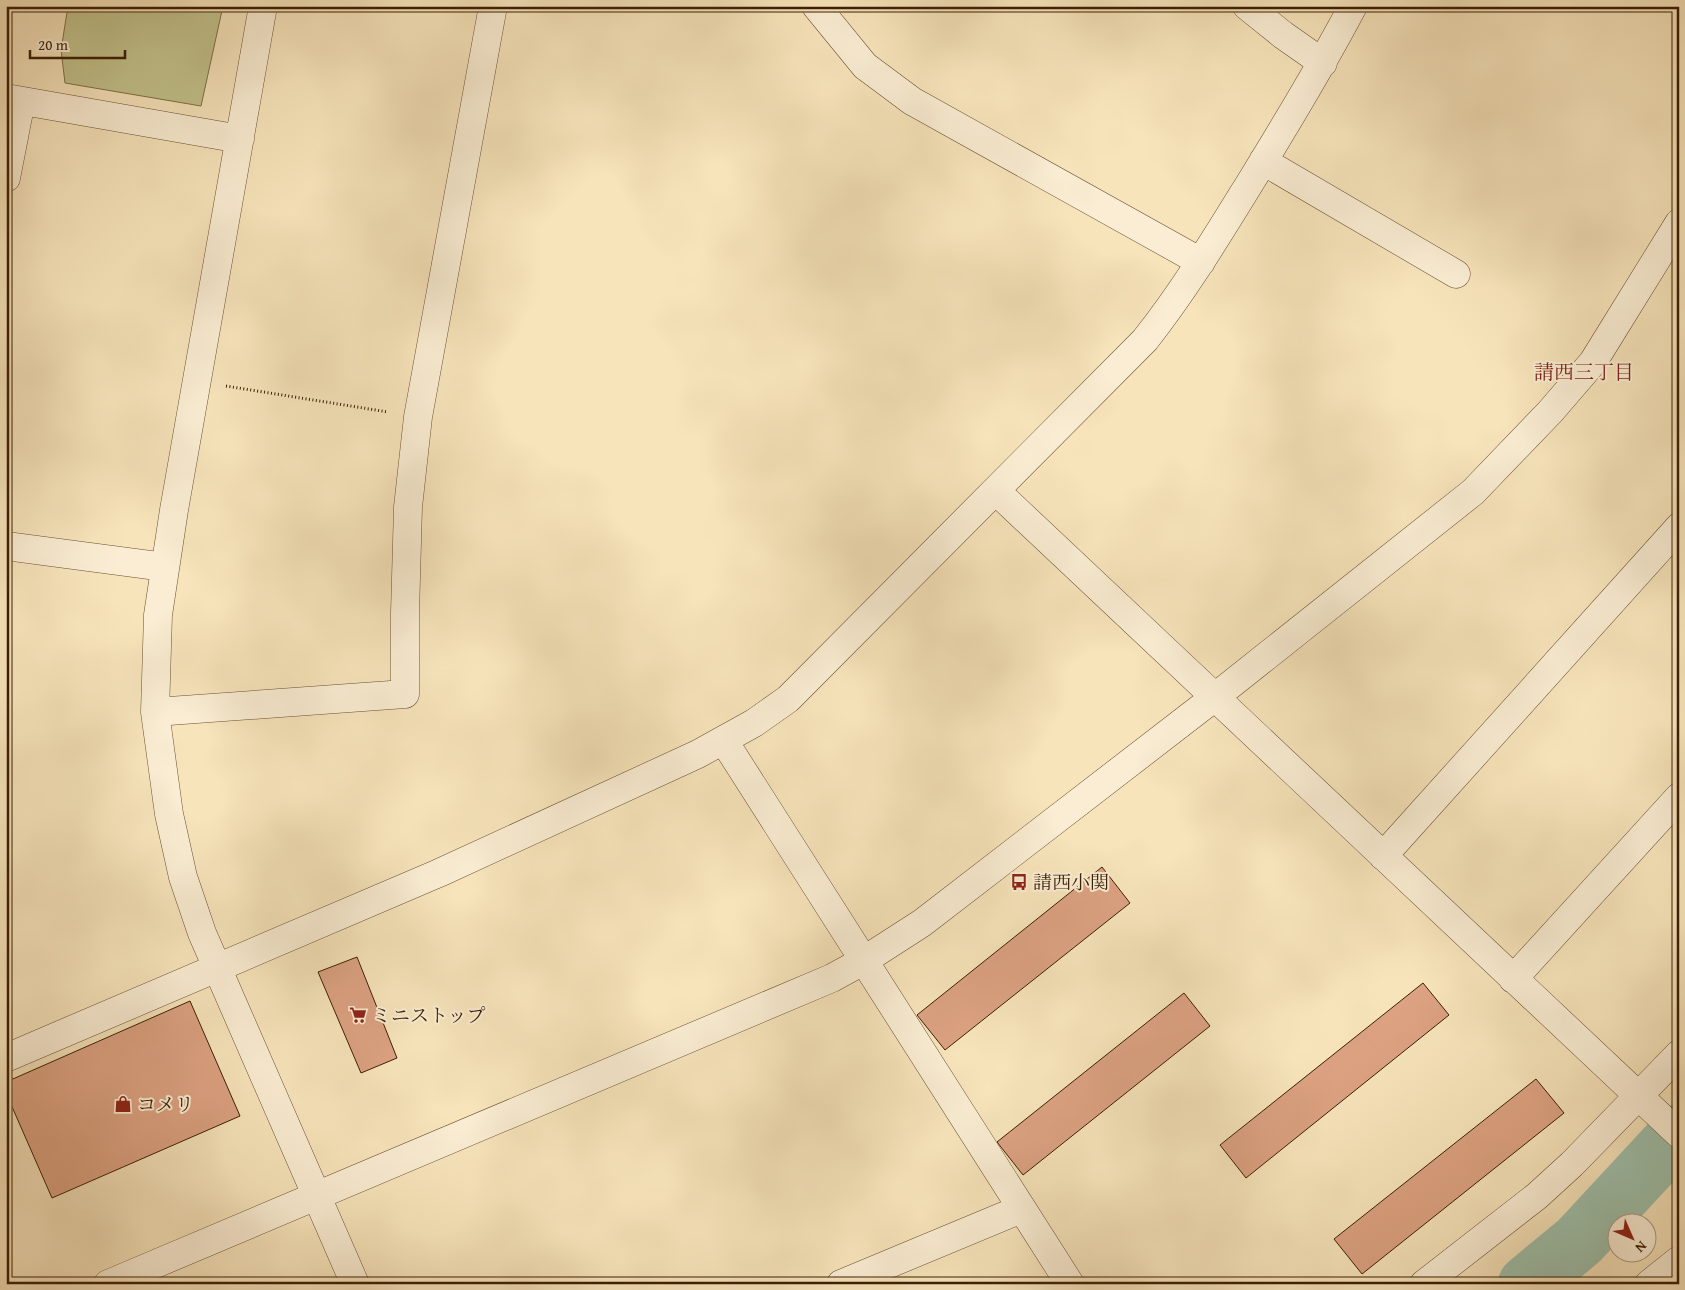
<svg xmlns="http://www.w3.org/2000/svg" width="1685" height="1290" font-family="'Gentium Book Plus','Noto Serif JP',serif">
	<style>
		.green { fill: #c2c28c; stroke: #7f7048 }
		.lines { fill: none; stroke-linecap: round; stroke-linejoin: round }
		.river { stroke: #9ebfaa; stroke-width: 58 }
		.building { fill: #dca282; stroke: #3c1f05 }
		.minor-casing { stroke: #6b5032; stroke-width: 29 }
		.path { stroke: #3c1f05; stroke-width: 3; stroke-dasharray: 1 2.5; stroke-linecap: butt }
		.minor { stroke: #faedd3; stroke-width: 28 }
		.labels { text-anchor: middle; stroke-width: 4; stroke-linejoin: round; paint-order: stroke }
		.poi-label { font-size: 19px; fill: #3c1f05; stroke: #faedd3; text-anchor: start }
		.neighbourhood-label { font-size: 20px; fill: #7a1f14; stroke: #faedd3 }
	</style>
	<rect width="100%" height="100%" fill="#f7e4bb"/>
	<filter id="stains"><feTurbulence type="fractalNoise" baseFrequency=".004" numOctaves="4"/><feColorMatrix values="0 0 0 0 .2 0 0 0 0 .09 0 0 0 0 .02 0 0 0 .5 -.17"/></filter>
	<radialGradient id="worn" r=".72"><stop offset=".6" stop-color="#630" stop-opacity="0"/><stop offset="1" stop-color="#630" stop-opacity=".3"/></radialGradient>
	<path class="green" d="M68,6h155l-22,100 -136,-23 -4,-33z"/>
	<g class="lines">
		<path class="river" d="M1527,1284l52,-43 100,-108"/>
	</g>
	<path class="building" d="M1102,867l28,36 -185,147 -28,-35z
		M357,957l40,101 -36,15 -43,-101z
		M1423,983l26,32 -203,163 -26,-33z
		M1184,993l26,33 -187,149 -26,-33z
		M190,1001l50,115 -188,82 -46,-105v-11z
		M1536,1079l28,34 -202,161 -28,-35z"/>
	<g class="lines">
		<g class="minor-casing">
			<path id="minor" d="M263,6l-89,504 -16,105 -3,97 14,102 14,63 19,56 153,351
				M816,6l49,60 47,35 289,161
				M1247,6l36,29 40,28
				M6,98l234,41
				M1263,161l193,113
				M6,178l15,-77
				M996,491l683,643
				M6,546l159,21
				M155,712l250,-18v-81l3,-106 10,-90 75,-411
				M724,741l346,543
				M1383,856l296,-329
				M1513,979l166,-182
				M6,1058l433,-185 259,-119 56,-31 34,-24 357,-359c41,-52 74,-107 108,-162 35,-57 69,-113 100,-172
				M108,1284l724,-306 31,-17 59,-38 293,-226 258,-205 77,-80 43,-50 86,-139
				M841,1284l180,-75
				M1424,1284l113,-88 35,-32 107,-110
				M1649,1284l30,-24"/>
		</g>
		<path class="path" d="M226,386l162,26"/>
		<use href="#minor" class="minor"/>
	</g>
	<defs>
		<g id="bus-bare" transform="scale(1.35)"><path d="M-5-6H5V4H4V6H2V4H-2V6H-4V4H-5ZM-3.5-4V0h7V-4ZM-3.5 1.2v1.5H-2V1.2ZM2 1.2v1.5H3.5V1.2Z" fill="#8f2418" stroke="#faedd3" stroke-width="2.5" paint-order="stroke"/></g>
		<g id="supermarket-bare" transform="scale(1.35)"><path d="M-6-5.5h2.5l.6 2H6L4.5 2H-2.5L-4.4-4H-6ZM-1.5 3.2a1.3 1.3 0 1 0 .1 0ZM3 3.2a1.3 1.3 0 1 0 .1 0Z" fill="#8f2418" stroke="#faedd3" stroke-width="2.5" paint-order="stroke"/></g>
		<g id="shop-bare" transform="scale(1.35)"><path d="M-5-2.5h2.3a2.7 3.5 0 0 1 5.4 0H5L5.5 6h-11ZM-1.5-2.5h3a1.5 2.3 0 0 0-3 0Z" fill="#8f2418" stroke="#faedd3" stroke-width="2.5" paint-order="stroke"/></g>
	</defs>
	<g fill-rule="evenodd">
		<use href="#bus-bare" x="1019" y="882"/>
		<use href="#supermarket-bare" x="358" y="1015"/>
		<use href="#shop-bare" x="123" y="1104"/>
	</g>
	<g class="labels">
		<g class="poi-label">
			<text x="1033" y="889">請西小関</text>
			<text x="372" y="1022">ミニストップ</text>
			<text x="137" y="1111">コメリ</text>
		</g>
		<g class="neighbourhood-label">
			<text x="1584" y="379">請西三丁目</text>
		</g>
	</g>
	<rect width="1685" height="1290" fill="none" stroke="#f7e4bb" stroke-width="25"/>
	<rect x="8" y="8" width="1670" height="1275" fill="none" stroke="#3c1f05" stroke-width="2.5"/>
	<rect x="12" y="12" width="1660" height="1265" fill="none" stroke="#3c1f05"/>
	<g transform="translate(1632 1238) rotate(135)"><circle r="24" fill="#faedd3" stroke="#ae9b81"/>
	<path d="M0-4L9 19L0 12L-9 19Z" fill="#8f2418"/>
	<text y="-8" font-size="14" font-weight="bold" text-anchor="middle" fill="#3c1f05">N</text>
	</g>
	<path d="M30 50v8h95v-8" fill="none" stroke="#3c1f05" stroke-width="2.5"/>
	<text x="38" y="50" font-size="15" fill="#3c1f05" stroke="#faedd3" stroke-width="4" paint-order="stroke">20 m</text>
	<rect width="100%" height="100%" filter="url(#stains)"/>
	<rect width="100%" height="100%" fill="url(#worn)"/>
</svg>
